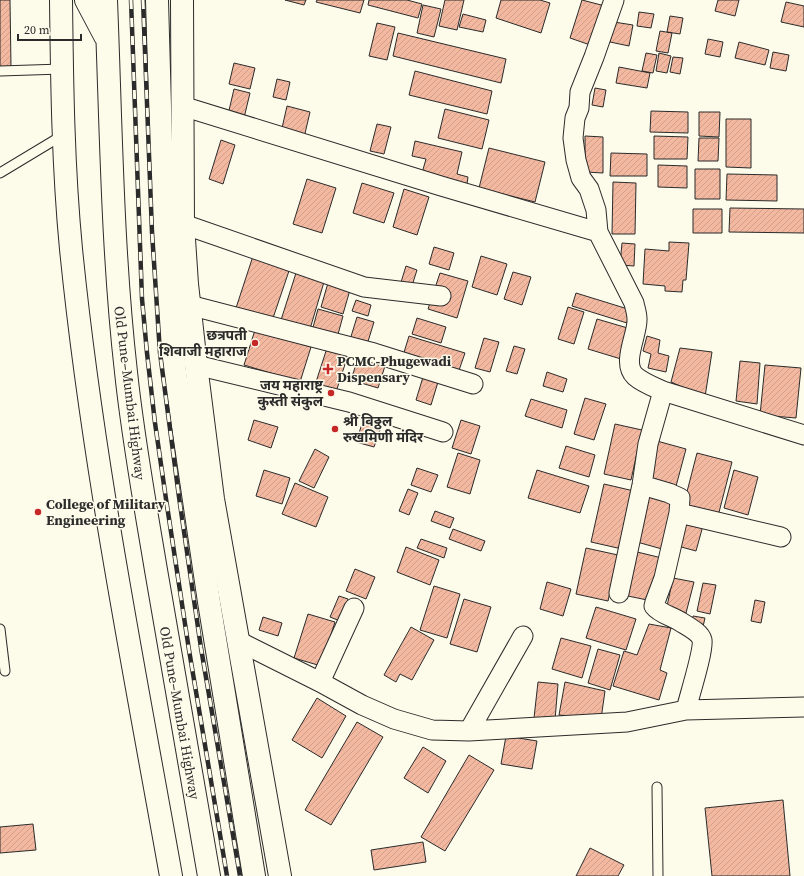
<svg xmlns="http://www.w3.org/2000/svg" width="804" height="876" font-family="'Source Serif 4','Noto Sans Devanagari',serif">
	<style>
		.building { fill: url(#building-hatch); stroke: #2b2b2b }
		.lines { fill: none; stroke-linecap: round; stroke-linejoin: round }
		.service-casing { stroke: #2b2b2b; stroke-width: 11 }
		.minor-casing { stroke: #2b2b2b; stroke-width: 21 }
		.primary-casing { stroke: #2b2b2b; stroke-width: 24 }
		.trunk-casing { stroke: #2b2b2b; stroke-width: 24 }
		.service { stroke: #fdfbea; stroke-width: 9 }
		.minor { stroke: #fdfbea; stroke-width: 19 }
		.primary { stroke: #fdfbea; stroke-width: 22 }
		.trunk { stroke: #fdfbea; stroke-width: 22 }
		.rail-casing { stroke: #2b2b2b; stroke-width: 4.5 }
		.rail { stroke: #fdfbea; stroke-width: 3; stroke-dasharray: 9; stroke-linecap: butt }
		.poi-dot { fill: #c62828; stroke: #fdfbea; stroke-width: 1.5 }
		.labels { text-anchor: middle; stroke-width: 3; stroke-linejoin: round; paint-order: stroke }
		.poi-label { font-size: 14px; font-weight: bold; fill: #2b2b2b; stroke: #fdfbea; text-anchor: start }
		.street-label { font-size: 14px; fill: #2b2b2b; stroke: #fdfbea }
	</style>
	<defs>
		<pattern id="building-hatch" width="6" height="6" patternUnits="userSpaceOnUse"><rect width="6" height="6" fill="#f2b8a0"/><path d="M-1 1l2-2M0 6l6-6M5 7l2-2" fill="none" stroke="#d09e8a"/></pattern>
	</defs>
	<rect width="100%" height="100%" fill="#fdfbea"/>
	<path class="building" d="M0,0h10l1,67 -11,1z
		M285,0h21l-2,5z
		M317,0h47l-4,13 -44,-11z
		M369,0h38l15,4 -4,14 -50,-13z
		M445,0h19l-7,30 -18,-4z
		M501,0h39l10,3 -9,30 -45,-15z
		M582,0l27,7 -13,40 -26,-9z
		M718,0h21l-4,16 -20,-5z
		M786,2l18,4v21l-23,-5z
		M423,5l18,4 -7,28 -17,-4z
		M639,12l15,2 -3,14 -14,-2z
		M463,14l23,6 -3,12 -24,-5z
		M670,16l13,2 -3,16 -13,-2z
		M614,22l19,3 -4,21 -19,-4z
		M377,23l18,4 -8,33 -18,-4z
		M660,31l12,2 -4,20 -12,-2z
		M398,33l108,26 -5,24 -108,-27z
		M708,39l15,3 -3,15 -15,-3z
		M739,42l30,8 -4,15 -30,-7z
		M773,52l16,3 -3,16 -16,-3z
		M646,53l11,2 -4,18 -11,-2z
		M659,53l12,3 -4,17 -11,-2z
		M673,57l10,1 -3,16 -10,-2z
		M234,63l21,5 -5,21 -21,-5z
		M619,67l31,6 -3,15 -31,-5z
		M415,71l77,20 -5,23 -78,-19z
		M277,79l13,3 -4,18 -13,-3z
		M595,88l11,2 -3,17 -11,-2z
		M234,89l16,4 -7,29 -16,-3z
		M287,106l23,6 -7,30 -23,-5z
		M445,109l44,11 -7,29 -44,-11z
		M651,111l37,1v21l-38,-1z
		M699,112h21l-1,25 -20,-1z
		M726,119h25v49l-25,-1z
		M377,124l14,3 -7,27 -14,-3z
		M585,136l18,1v36l-18,-1z
		M654,136l34,1 -1,22h-33z
		M699,138h20l-1,23h-20z
		M221,140l14,5 -12,39 -14,-5z
		M415,141l47,11 -5,22 11,3 -1,7 -45,-11 4,-14 -14,-3z
		M489,148l56,14 -10,40 -56,-14z
		M611,153l36,1v22h-37z
		M658,165l29,1v22l-29,-1z
		M695,169h25v30h-25z
		M727,174l50,1v26l-51,-1z
		M307,179l29,9 -14,45 -29,-9z
		M613,182l23,1 -1,51h-23z
		M362,183l32,10 -10,30 -31,-10z
		M404,189l25,8 -12,38 -24,-8z
		M730,208l74,1v24l-75,-1z
		M693,209h29v24h-29z
		M669,242l20,1 -3,37h-3l-1,12 -17,-1v-5l-22,-2 2,-35 24,2z
		M622,243l13,1 -1,22 -14,-1z
		M434,247l20,6 -5,17 -20,-6z
		M255,250l37,12 -21,62 -36,-13z
		M481,256l26,8 -10,31 -25,-8z
		M406,266l11,4 -8,25 -11,-3z
		M513,272l18,5 -9,28 -18,-6z
		M296,273l28,9 -14,47 -29,-9z
		M440,273l28,8 -11,37 -29,-9z
		M330,276l22,7 -9,31 -22,-7z
		M576,293l55,17 -4,13 -55,-17z
		M356,300l15,5 -3,11 -16,-5z
		M568,307l16,5 -10,32 -16,-5z
		M318,309l25,7 -6,22 -25,-7z
		M357,317l17,5 -8,26 -17,-5z
		M417,318l29,9 -5,16 -29,-9z
		M597,319l34,10 -10,30 -33,-10z
		M255,330l56,17 -11,35 -56,-17z
		M409,336l56,17 -8,23 -55,-17z
		M647,336l13,4 -2,13 11,3 -3,16 -18,-4 3,-14 -8,-3z
		M484,338l15,4 -9,30 -15,-4z
		M514,346l11,3 -8,25 -11,-3z
		M327,348l21,7 -12,37 -21,-7z
		M680,348l32,4 -7,45 -34,-15z
		M358,358l27,8 -7,22 -27,-8z
		M740,361l20,2 -3,41 -21,-3z
		M765,365l36,3 -5,50 -36,-3z
		M547,372l20,7 -4,13 -20,-6z
		M423,377l15,5 -7,23 -15,-5z
		M585,398l21,6 -12,36 -20,-6z
		M531,399l36,11 -5,18 -37,-12z
		M254,420l24,7 -7,21 -23,-8z
		M461,420l19,6 -9,28 -19,-6z
		M363,421l18,6 -7,20 -18,-5z
		M615,424l27,6 -11,50 -27,-6z
		M657,441l29,8 -11,41 -29,-7z
		M566,446l29,9 -6,22 -30,-9z
		M315,449l14,8 -15,31 -15,-7z
		M458,453l22,7 -10,34 -23,-7z
		M697,453l35,9 -15,58 -35,-9z
		M417,468l21,7 -7,17 -20,-7z
		M264,470l26,8 -8,26 -26,-8z
		M537,470l52,16 -9,27 -52,-15z
		M734,470l24,7 -10,38 -24,-7z
		M295,483l33,14 -12,30 -34,-13z
		M604,484l30,7 -12,58 -31,-7z
		M408,489l10,4 -9,22 -10,-4z
		M650,491l26,7 -14,51 -25,-7z
		M435,511l19,7 -4,10 -19,-7z
		M682,516l22,6 -8,29 -22,-6z
		M453,529l32,12 -4,10 -32,-12z
		M421,539l26,9 -3,10 -27,-10z
		M406,547l33,13 -9,25 -33,-13z
		M586,548l32,7 -10,46 -32,-7z
		M633,551l29,7 -10,43 -29,-6z
		M355,569l20,8 -9,22 -20,-8z
		M673,578l21,4 -9,35 -19,-6z
		M547,582l24,7 -8,27 -23,-7z
		M703,583l13,2 -6,29 -13,-3z
		M434,586l26,8 -13,44 -27,-8z
		M339,596l9,3 -8,22 -10,-4z
		M464,599l27,8 -14,45 -27,-8z
		M755,600l10,2 -4,21 -10,-2z
		M596,607l40,12 -10,31 -40,-12z
		M308,614l27,8 -14,44 -27,-8z
		M693,616l12,2 -3,13 -12,-3z
		M263,617l19,6 -4,13 -19,-6z
		M649,624l22,4 -11,42 7,3 -8,27 -46,-14 11,-35 13,4z
		M411,627l23,13 -22,40 -12,-6 -4,8 -12,-7z
		M561,638l30,8 -9,32 -30,-9z
		M598,649l22,6 -10,35 -22,-7z
		M538,682l20,2 -3,36 -21,-2z
		M565,682l40,9 -4,28 -42,-4z
		M317,698l29,18 -24,42 -30,-18z
		M357,722l26,15 -52,88 -26,-15z
		M506,736l31,5 -5,28 -31,-5z
		M423,747l23,14 -18,32 -24,-15z
		M469,755l25,15 -49,81 -24,-14z
		M783,800l7,76h-78l-7,-68z
		M33,824l3,26 -36,3v-26z
		M423,842l3,20 -52,8 -3,-20z
		M590,848l34,17 -6,11h-42z"/>
	<g class="lines">
		<g class="service-casing">
			<path id="service" d="M0,71l62,-2
				M0,173l63,-38
				M0,629l5,42
				M657,787l1,89"/>
		</g>
		<g class="minor-casing">
			<path id="minor" d="M614,0l-20,57 -14,35 -1,16 -4,10 -2,20 3,22 5,18 8,11 7,21 2,22 36,71c1,5 3,10 3,16 1,15 -16,44 -2,57 8,7 19,11 28,15l141,44
				M182,106l259,80 157,46
				M183,224l181,63 77,9
				M189,305l185,48 99,31
				M196,365l153,37 94,30
				M642,485l27,8 11,5 -1,15 102,24
				M679,513l-15,65 -9,24 -1,4c6,8 18,10 27,16 6,4 19,10 21,18 2,10 -13,57 -16,70
				M619,593l23,-108 6,-41 15,-53
				M238,641l82,41 42,23 32,14 38,11 37,1 158,-9 59,-12 118,-3
				M320,682l34,-74
				M469,731l54,-95"/>
		</g>
		<g class="primary-casing">
			<path id="primary" d="M61,0c1,83 2,166 10,249 21,210 63,419 100,627
				M182,0l1,224 4,60 9,81 17,134 67,377"/>
		</g>
		<g class="trunk-casing">
			<path id="trunk" d="M86,0l19,36
				M106,0c5,124 6,249 20,372 7,67 19,132 30,198 17,102 35,204 53,306
				M157,0l6,213 3,62 9,97 34,230 45,274"/>
		</g>
		<use href="#service" class="service"/>
		<use href="#minor" class="minor"/>
		<use href="#primary" class="primary"/>
		<use href="#trunk" class="trunk"/>
		<g class="rail-casing">
			<path id="rail" d="M131,0l11,299 5,54 8,70 11,76 23,151 38,226
				M143,0l9,232 8,121 19,144 22,151 39,228"/>
		</g>
		<use href="#rail" class="rail"/>
	</g>
	<g class="poi-dot">
		<circle cx="255" cy="343" r="4"/>
		<path d="M326 363h4v4h4v4h-4v4h-4v-4h-4v-4h4z"/>
		<circle cx="331" cy="393" r="4"/>
		<circle cx="335" cy="429" r="4"/>
		<circle cx="38" cy="512" r="4"/>
	</g>
	<g class="labels">
		<g class="poi-label">
			<text x="247" y="340" text-anchor="end">छत्रपती<tspan x="247" dy="16">शिवाजी महाराज</tspan></text>
			<text x="337" y="366">PCMC-Phugewadi<tspan x="337" dy="16">Dispensary</tspan></text>
			<text x="323" y="390" text-anchor="end">जय महाराष्ट्र<tspan x="323" dy="16">कुस्ती संकुल</tspan></text>
			<text x="343" y="426">श्री विठ्ठल<tspan x="343" dy="16">रुखमिणी मंदिर</tspan></text>
			<text x="46" y="509">College of Military<tspan x="46" dy="16">Engineering</tspan></text>
		</g>
		<g class="street-label">
			<text transform="translate(130 393) rotate(83)" y="5">Old Pune–Mumbai Highway</text>
			<text transform="translate(180 713) rotate(80)" y="5">Old Pune–Mumbai Highway</text>
		</g>
	</g>
	<path d="M18 34v6h63v-6" fill="none" stroke="#2b2b2b" stroke-width="2"/>
	<text x="24" y="34" font-size="12" fill="#2b2b2b" stroke="#fdfbea" stroke-width="3" paint-order="stroke">20 m</text>
</svg>
